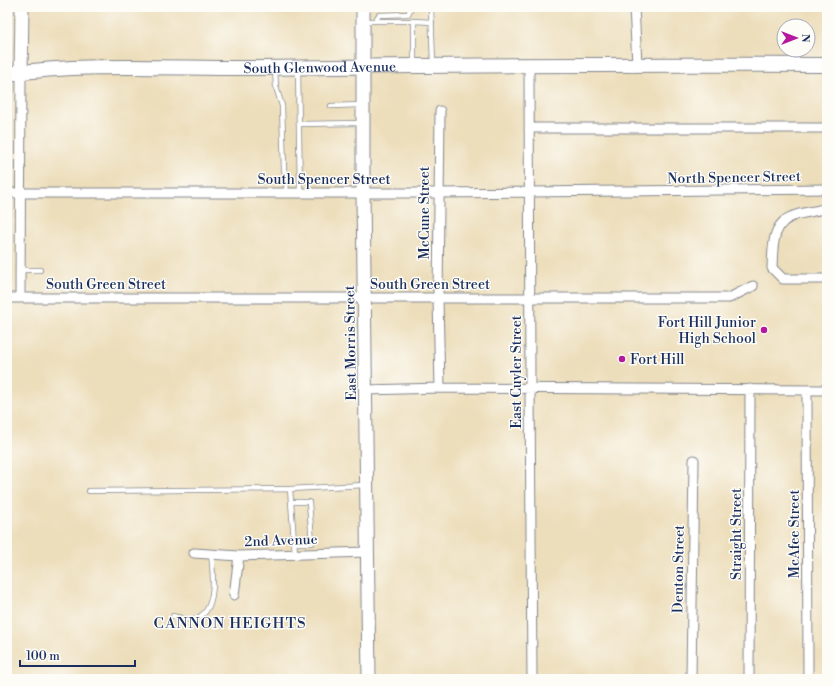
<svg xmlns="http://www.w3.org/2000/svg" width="834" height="686" font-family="'Libre Bodoni',serif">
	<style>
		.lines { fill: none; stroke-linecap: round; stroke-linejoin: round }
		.lane-casing { stroke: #84868c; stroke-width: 6 }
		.street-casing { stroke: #84868c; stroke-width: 11 }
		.secondary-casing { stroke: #84868c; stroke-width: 15 }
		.primary-casing { stroke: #84868c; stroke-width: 16 }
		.lane { stroke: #fff; stroke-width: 4.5 }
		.street { stroke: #fff; stroke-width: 9 }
		.secondary { stroke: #fff; stroke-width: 13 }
		.primary { stroke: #fff; stroke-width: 14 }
		.poi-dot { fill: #b5179e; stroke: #fdfcf7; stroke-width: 1.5 }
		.labels { text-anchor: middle; stroke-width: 3; stroke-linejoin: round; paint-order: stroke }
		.street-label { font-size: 14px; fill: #1b2f5e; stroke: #fdfcf7 }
		.poi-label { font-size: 14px; fill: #1b2f5e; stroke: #fdfcf7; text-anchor: end }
		.neighbourhood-label { font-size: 15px; letter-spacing: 1px; fill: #1b2f5e; stroke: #fdfcf7 }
	</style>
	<rect width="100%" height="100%" fill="#fdfcf7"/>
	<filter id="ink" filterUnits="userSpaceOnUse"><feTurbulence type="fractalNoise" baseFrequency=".025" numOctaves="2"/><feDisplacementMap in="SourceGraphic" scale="8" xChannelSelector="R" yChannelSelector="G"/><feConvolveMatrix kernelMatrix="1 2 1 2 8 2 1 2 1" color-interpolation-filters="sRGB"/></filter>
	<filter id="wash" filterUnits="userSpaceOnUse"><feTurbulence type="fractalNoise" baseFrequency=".012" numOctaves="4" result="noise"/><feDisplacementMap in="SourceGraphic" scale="16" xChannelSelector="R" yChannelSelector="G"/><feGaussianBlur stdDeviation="0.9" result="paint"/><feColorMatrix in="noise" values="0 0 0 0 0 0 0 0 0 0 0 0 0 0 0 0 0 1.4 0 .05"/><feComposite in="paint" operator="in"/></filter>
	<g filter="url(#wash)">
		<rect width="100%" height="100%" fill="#eddebb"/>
	</g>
	<g filter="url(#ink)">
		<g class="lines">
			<g class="lane-casing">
				<path id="lane" d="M431,7l2,56
					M364,21h50v43
					M375,21l4,-6 29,-1 3,-7
					M414,21l18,1
					M275,69l1,18 6,19 2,64 3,7 -1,16
					M298,69l2,124
					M331,106l31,-1
					M299,124l63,-1
					M20,270h20
					M290,489l5,65
					M89,491l201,-2 75,-4
					M291,502h18l3,41h-18
					M173,616c7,2 16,5 24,2 21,-8 16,-47 14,-64"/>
			</g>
			<g class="street-casing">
				<path id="street" d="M634,7l3,57
					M529,65l1,324 2,290
					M440,111l-2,187 2,90
					M529,128h298
					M7,193h431l389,-4
					M827,208c-10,3 -21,4 -31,7 -25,7 -23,32 -24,53l11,11h44
					M7,298h722l24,-12
					M20,298l1,-226
					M366,390l74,-2 387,2
					M807,390l1,289
					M194,553l45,3 129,-4
					M234,595l5,-39
					M691,679l3,-219
					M749,679l1,-290"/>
			</g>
			<g class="secondary-casing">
				<path id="secondary" d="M363,7v187l6,485
					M21,72l1,-65"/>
			</g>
			<g class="primary-casing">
				<g id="primary">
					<path id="s1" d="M7,74c84,-12 170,-5 255,-6 189,-3 377,-4 565,-3"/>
				</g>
			</g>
			<use href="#lane" class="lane"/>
			<use href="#street" class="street"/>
			<use href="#secondary" class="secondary"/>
			<use href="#primary" class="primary"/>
		</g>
	</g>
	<g class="poi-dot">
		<circle cx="764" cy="330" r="4"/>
		<circle cx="622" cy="359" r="4"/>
	</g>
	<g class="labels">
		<g class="street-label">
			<text dy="5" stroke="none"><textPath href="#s1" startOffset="313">South Glenwood Avenue</textPath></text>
			<text transform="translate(734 177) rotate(-1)" y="5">North Spencer Street</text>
			<text x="324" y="184">South Spencer Street</text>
			<text transform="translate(424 213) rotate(-90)" y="5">McCune Street</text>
			<text x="106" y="289">South Green Street</text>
			<text x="430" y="289">South Green Street</text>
			<text transform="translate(350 343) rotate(-91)" y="5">East Morris Street</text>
			<text transform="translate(516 372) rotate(-90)" y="5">East Cuyler Street</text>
			<text transform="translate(736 534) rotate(-90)" y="5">Straight Street</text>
			<text transform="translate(794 534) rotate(-90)" y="5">McAfee Street</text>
			<text transform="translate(281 540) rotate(-2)" y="5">2nd Avenue</text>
			<text transform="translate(678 569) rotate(-89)" y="5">Denton Street</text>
		</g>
		<g class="poi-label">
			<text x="756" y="327">Fort Hill Junior<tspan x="756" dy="16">High School</tspan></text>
			<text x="630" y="364" text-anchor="start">Fort Hill</text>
		</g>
		<g class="neighbourhood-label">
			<text x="230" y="628">CANNON HEIGHTS</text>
		</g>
	</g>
	<rect width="834" height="686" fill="none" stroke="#fdfcf7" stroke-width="24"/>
	<g transform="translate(796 38) rotate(90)"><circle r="19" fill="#fdfcf7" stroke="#a3aaba"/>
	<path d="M0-3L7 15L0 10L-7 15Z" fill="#b5179e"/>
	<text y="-6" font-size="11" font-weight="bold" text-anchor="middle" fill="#1b2f5e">N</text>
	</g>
	<path d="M20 660v6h115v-6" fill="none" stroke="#1b2f5e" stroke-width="2"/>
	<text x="26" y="660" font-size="12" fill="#1b2f5e" stroke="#fdfcf7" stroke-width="3" paint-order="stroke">100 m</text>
</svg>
